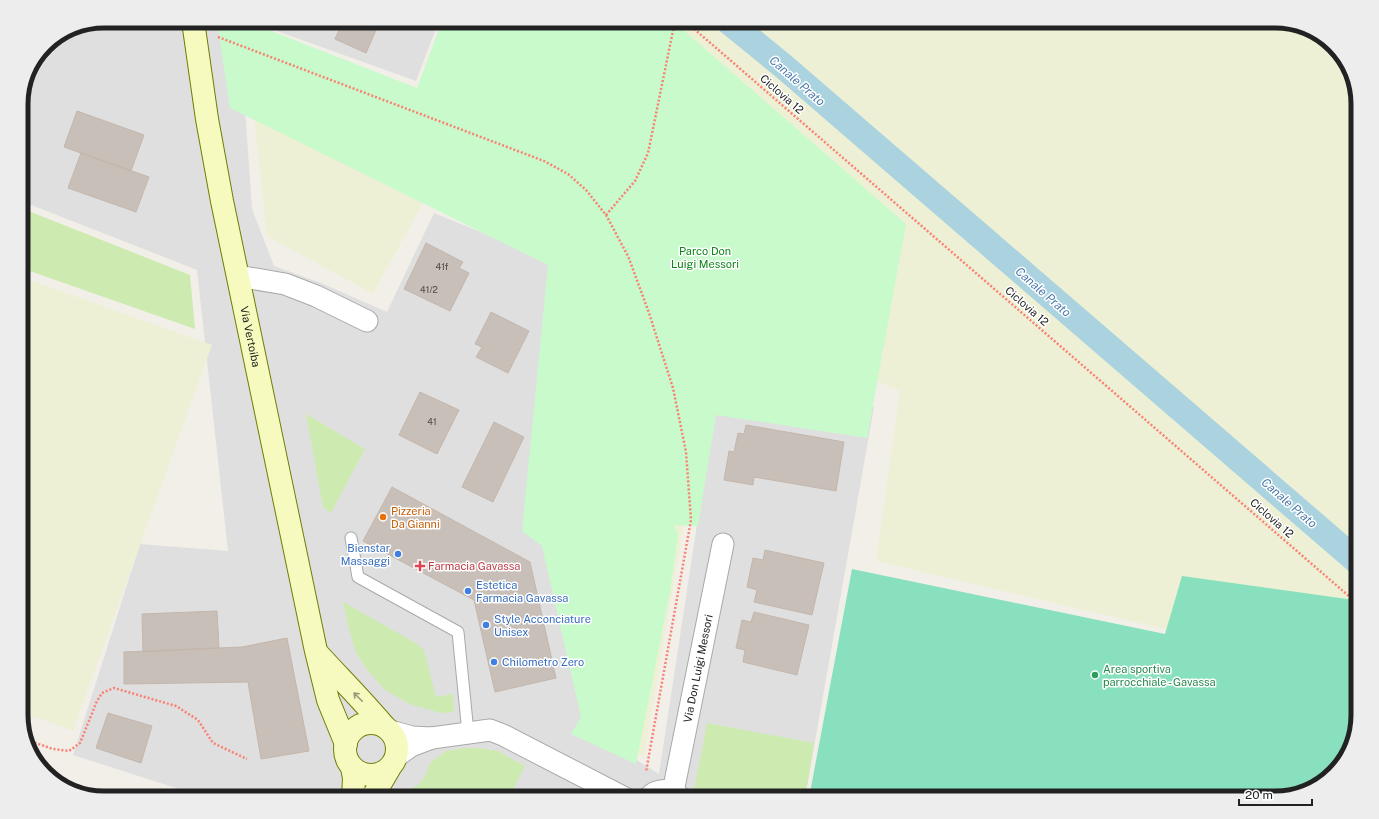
<svg xmlns="http://www.w3.org/2000/svg" width="1379" height="819" font-family="'Public Sans',sans-serif">
	<style>
		.residential { fill: #e0dfdf }
		.farmland { fill: #eef0d5 }
		.grass { fill: #cdebb0 }
		.park { fill: #c8facc }
		.pitch { fill: #88e0be }
		.lines { fill: none; stroke-linecap: round; stroke-linejoin: round }
		.canal { stroke: #aad3df; stroke-width: 26 }
		.building { fill: #c7bfb8; stroke: #c4b6ab }
		.lane-casing { stroke: #a9a9a9; stroke-width: 13 }
		.street-casing { stroke: #a9a9a9; stroke-width: 23 }
		.secondary-casing { stroke: #707d05; stroke-width: 24 }
		.path { stroke: #fa8072; stroke-width: 2.5; stroke-dasharray: 2 2; stroke-linecap: butt }
		.lane { stroke: #fff; stroke-width: 11 }
		.street { stroke: #fff; stroke-width: 21 }
		.secondary { stroke: #f7fabf; stroke-width: 22 }
		.oneway { stroke: #979978 }
		.food-dot { fill: #e8710a; stroke: #fff; stroke-width: 1.5 }
		.shop-dot { fill: #3f7fe0; stroke: #fff; stroke-width: 1.5 }
		.health-dot { fill: #e0444e; stroke: #fff; stroke-width: 1.5 }
		.leisure-dot { fill: #2e9e5b; stroke: #fff; stroke-width: 1.5 }
		.labels { text-anchor: middle; stroke-width: 3; stroke-linejoin: round; paint-order: stroke }
		.number-label { font-size: 9px; fill: #4b4948 }
		.street-label { font-size: 11px; fill: #222; stroke: #fff }
		.park-label { font-size: 11px; fill: #0c8416; stroke: #fff }
		.food-label { font-size: 11px; fill: #c56008; stroke: #fff; text-anchor: start }
		.shop-label { font-size: 11px; fill: #366cbe; stroke: #fff; text-anchor: start }
		.health-label { font-size: 11px; fill: #be3a42; stroke: #fff; text-anchor: start }
		.leisure-label { font-size: 11px; fill: #27864d; stroke: #fff; text-anchor: start }
		.water-label { font-size: 12px; font-style: italic; fill: #4a7aab; stroke: #fff }
		.rim { fill: none; stroke: #222; stroke-width: 5 }
	</style>
	<rect width="100%" height="100%" fill="#f2efe9"/>
	<path class="residential" d="M104,21h135l13,188 22,57 47,17 66,29 47,-99 119,49 60,483 46,29 66,-433 149,66 -69,391h-598l-134,-43 67,-211 88,7 -31,-281 -176,-69v-102l6,-27 19,-27 27,-18z
		M249,21h190l-23,60z"/>
	<path class="farmland" d="M449,21h826l42,11 30,30 11,37v499l-32,22 -149,12 -301,-71 24,-170 -180,-77 -76,444 -18,-17 -51,-499 -140,-61 -62,113 -106,-58 -23,-211 175,66z
		M21,277l191,68 -139,386 -52,-19z
		M35,759l17,7 -2,8z"/>
	<path class="grass" d="M21,208l169,67 5,54 -174,-61z
		M306,414l59,35 -34,64 -8,-6z
		M343,602l73,41 8,7 12,47 17,-3 1,18 -13,1 -32,-9 -25,-15 -16,-18 -12,-18 -7,-24z
		M707,723l107,20 -9,55h-110l-2,-2z
		M463,748h16l19,3 27,15 -16,32h-106l7,-9 8,-4 6,-7 6,-15 16,-12z
		M67,780l49,18h-12l-39,-11z"/>
	<path class="park" d="M217,21h29l171,67 25,-67h231l233,203 -39,214 -151,-23 -18,111 -24,-1 4,10 -8,57 -34,172 -65,-30 10,-17 -39,-171 -20,-15 26,-266 -318,-157z"/>
	<path class="pitch" d="M852,569l313,65 17,-58 172,24 4,4v111l-11,42 -30,30 -42,11h-466z"/>
	<g class="lines">
		<path class="canal" d="M728,21l54,44 576,497"/>
	</g>
	<path class="building" d="M285,21h20l-3,7z
		M343,21h37l-14,32 -31,-14z
		M77,111l67,24 -13,36 -67,-24z
		M21,113l6,2 -6,19z
		M81,153l68,24 -13,35 -68,-24z
		M426,243l37,19 -4,6 10,5 -19,38 -46,-22z
		M491,312l38,19 -21,42 -32,-16 6,-10 -7,-3z
		M420,392l39,18 -22,44 -38,-19z
		M494,422l30,15 -31,65 -31,-15z
		M746,425l98,17 -8,49 -82,-14 -1,8 -29,-5 5,-29 5,1 4,-19 6,1z
		M392,487l138,75 26,116 -61,14 -21,-92 -111,-59z
		M765,550l59,13 -12,52 -58,-13 3,-12 -10,-3 6,-29 10,2z
		M217,611l2,37 -76,4 -1,-38z
		M754,612l55,13 -12,50 -54,-13 2,-12 -9,-2 6,-28 9,2z
		M287,638l22,113 -48,8 -13,-77 -124,2v-32l118,-5z
		M108,713l44,13 -11,37 -45,-15z"/>
	<g class="lines">
		<g class="lane-casing">
			<path id="lane" d="M351,538l7,39 100,55 10,101"/>
		</g>
		<g class="street-casing">
			<g id="street">
				<path d="M238,276l47,8 31,12 51,25"/>
				<path d="M390,731l22,6 20,1 -21,8 -14,10"/>
				<path d="M432,738l58,-8 13,5 122,63"/>
				<path id="s1" d="M673,792l50,-248"/>
				<path d="M648,798c9,-10 24,-10 33,0"/>
			</g>
		</g>
		<g class="secondary-casing">
			<g id="secondary">
				<path id="s2" d="M193,21l14,98 15,82 94,450 12,49 18,44"/>
				<path d="M318,654c22,24 45,47 66,72"/>
				<circle cx="371" cy="749" r="26"/>
				<path d="M352,767l2,11 -1,20"/>
				<path d="M372,798l17,-29"/>
			</g>
		</g>
		<path class="path" d="M685,21l673,583
			M218,37l326,124 24,13 18,16 20,25 22,41 21,57 24,75 13,64 5,68 -45,252
			M606,215l29,-34 13,-28 27,-132
			M27,740l26,9 16,2 11,-8 17,-42 5,-8 12,-5 62,18 22,14 15,23 34,16"/>
		<use href="#lane" class="lane"/>
		<use href="#street" class="street"/>
		<use href="#secondary" class="secondary"/>
	</g>
	<defs><path id="oneway-shaft" d="M-6 0H5M1.5-3L5.5 0L1.5 3" fill="none" stroke-width="1.6" stroke-linecap="round" stroke-linejoin="round"/></defs>
	<use class="oneway" href="#oneway-shaft" transform="translate(358 697) rotate(-135)"/>
	<circle class="food-dot" cx="383" cy="517" r="4"/>
	<g class="shop-dot">
		<circle cx="398" cy="554" r="4"/>
		<circle cx="468" cy="591" r="4"/>
		<circle cx="486" cy="625" r="4"/>
		<circle cx="494" cy="662" r="4"/>
	</g>
	<path class="health-dot" d="M418 560h4v4h4v4h-4v4h-4v-4h-4v-4h4z"/>
	<circle class="leisure-dot" cx="1095" cy="675" r="4"/>
	<g class="labels">
		<g class="number-label">
			<text x="442" y="270">41f</text>
			<text x="429" y="293">41/2</text>
			<text x="432" y="425">41</text>
		</g>
		<g class="street-label">
			<text transform="translate(782 94) rotate(41)" y="4">Ciclovia 12</text>
			<text transform="translate(1027 306) rotate(41)" y="4">Ciclovia 12</text>
			<text dy="4" stroke="none"><textPath href="#s2" startOffset="321">Via Vertoiba</textPath></text>
			<text transform="translate(1272 518) rotate(41)" y="4">Ciclovia 12</text>
			<text dy="4" stroke="none"><textPath href="#s1" startOffset="126">Via Don Luigi Messori</textPath></text>
		</g>
		<g class="park-label">
			<text x="705" y="255">Parco Don<tspan x="705" dy="13">Luigi Messori</tspan></text>
		</g>
		<g class="food-label">
			<text x="391" y="515">Pizzeria<tspan x="391" dy="13">Da Gianni</tspan></text>
		</g>
		<g class="shop-label">
			<text x="390" y="552" text-anchor="end">Bienstar<tspan x="390" dy="13">Massaggi</tspan></text>
			<text x="476" y="589">Estetica<tspan x="476" dy="13">Farmacia Gavassa</tspan></text>
			<text x="494" y="623">Style Acconciature<tspan x="494" dy="13">Unisex</tspan></text>
			<text x="502" y="666">Chilometro Zero</text>
		</g>
		<g class="health-label">
			<text x="428" y="570">Farmacia Gavassa</text>
		</g>
		<g class="leisure-label">
			<text x="1103" y="673">Area sportiva<tspan x="1103" dy="13">parrocchiale - Gavassa</tspan></text>
		</g>
		<g class="water-label">
			<text transform="translate(797 81) rotate(41)" y="4">Canale Prato</text>
			<text transform="translate(1043 292) rotate(41)" y="4">Canale Prato</text>
			<text transform="translate(1289 503) rotate(41)" y="4">Canale Prato</text>
		</g>
	</g>
	<path d="M0 0H1379V819H0ZM104 28H1275A76 76 0 0 1 1351 104V715A76 76 0 0 1 1275 791H104A76 76 0 0 1 28 715V104A76 76 0 0 1 104 28Z" fill="#ededed" fill-rule="evenodd"/>
	<path class="rim" d="M104 28H1275A76 76 0 0 1 1351 104V715A76 76 0 0 1 1275 791H104A76 76 0 0 1 28 715V104A76 76 0 0 1 104 28Z"/>
	<path d="M1239 799v6h73v-6" fill="none" stroke="#222222" stroke-width="2"/>
	<text x="1245" y="799" font-size="12" fill="#222222" stroke="#ffffff" stroke-width="3" paint-order="stroke">20 m</text>
</svg>
